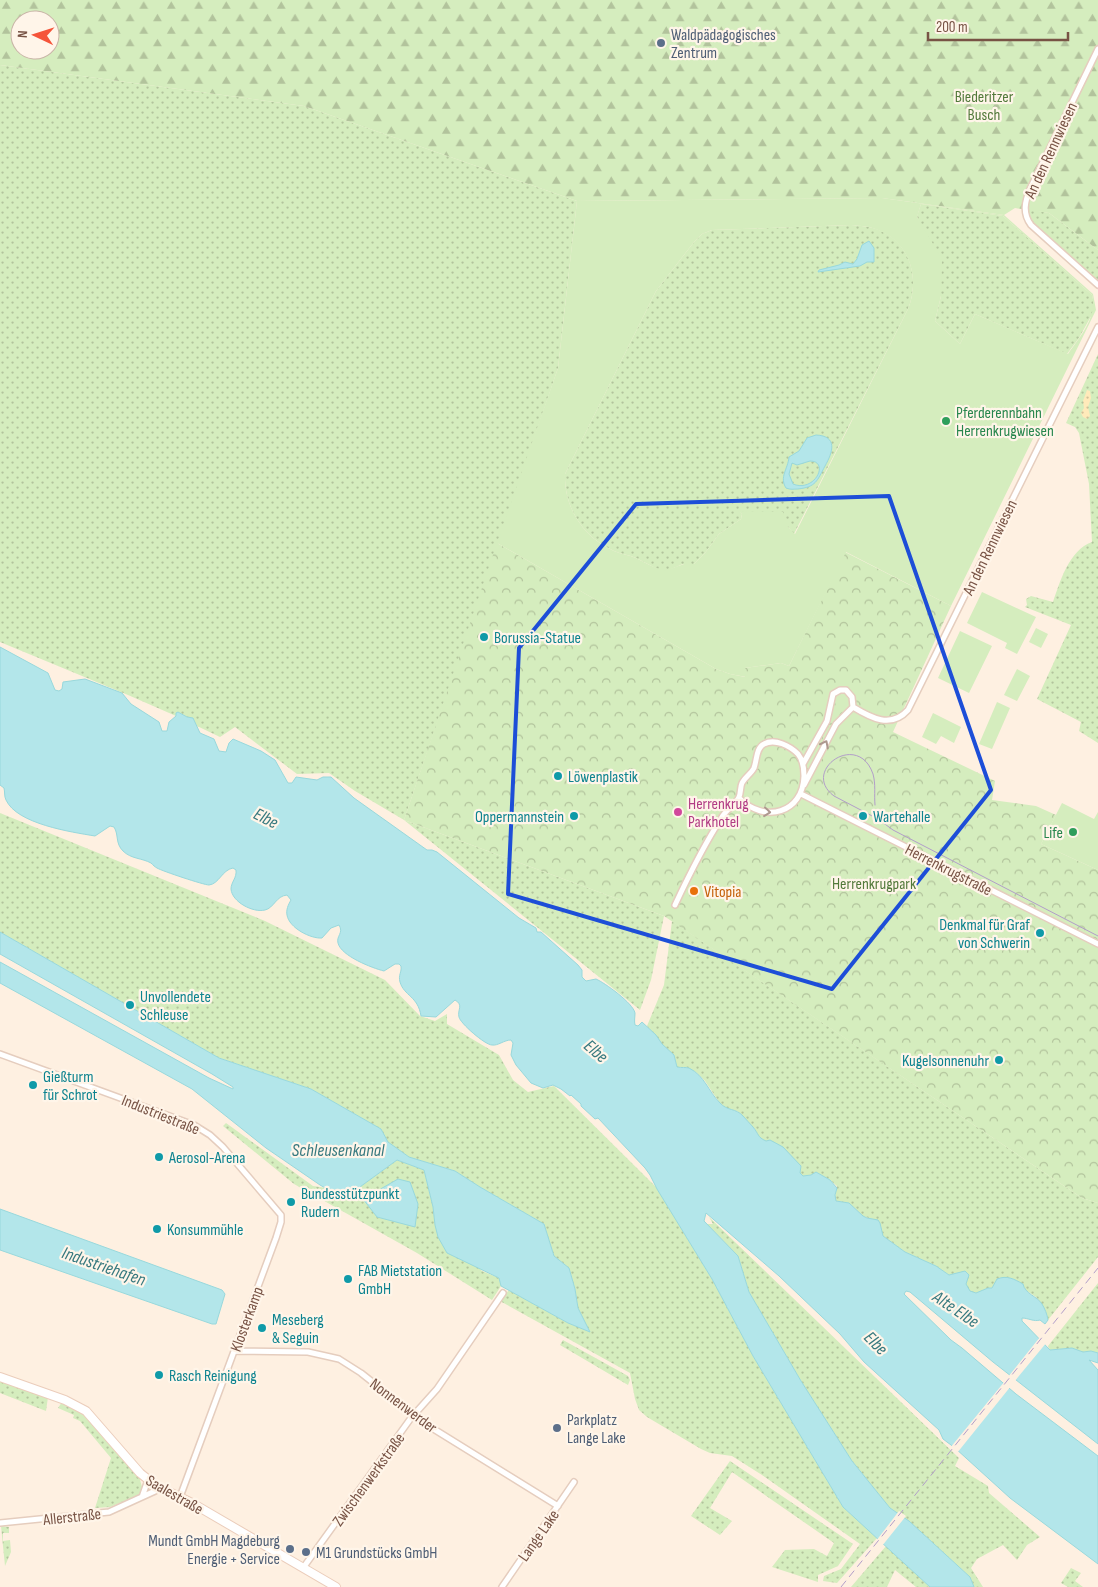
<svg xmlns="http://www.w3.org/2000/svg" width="1098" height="1587" font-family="'Sofia Sans Condensed',sans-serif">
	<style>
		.grass { fill: url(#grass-dots) }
		.forest { fill: url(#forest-firs); fill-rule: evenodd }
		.sand { fill: url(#sand-dots) }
		.park { fill: url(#park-crowns) }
		.pitch { fill: #d5edbe; fill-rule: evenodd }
		.water { fill: #b3e6ea; stroke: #98d8dc; fill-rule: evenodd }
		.pier { fill: #fef0e1 }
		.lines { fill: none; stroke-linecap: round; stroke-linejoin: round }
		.minor-casing { stroke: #e5cdbe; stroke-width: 8 }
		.secondary-casing { stroke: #ebcdbb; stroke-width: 10 }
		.minor { stroke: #fff; stroke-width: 5 }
		.secondary { stroke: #fff; stroke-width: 8 }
		.tram { stroke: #b29ec9; stroke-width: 1 }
		.rail { stroke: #b29ec9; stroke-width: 1; stroke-dasharray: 8 5; stroke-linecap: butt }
		.oneway { stroke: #ae988f }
		.marked { fill: none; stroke: #1d4ed8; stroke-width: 4; stroke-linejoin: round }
		.service-dot { fill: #5c6f8a; stroke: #fff5e9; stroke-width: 2 }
		.leisure-dot { fill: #2e9e5b; stroke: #fff5e9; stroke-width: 2 }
		.culture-dot { fill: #0f9aa8; stroke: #fff5e9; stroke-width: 2 }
		.hotel-dot { fill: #d1479c; stroke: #fff5e9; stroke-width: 2 }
		.food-dot { fill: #e8710a; stroke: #fff5e9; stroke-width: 2 }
		.labels { text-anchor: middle; stroke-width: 4.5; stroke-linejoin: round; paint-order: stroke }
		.service-label { font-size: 16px; fill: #4e5e75; stroke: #fff5e9; text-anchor: start }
		.park-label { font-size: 16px; fill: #52793a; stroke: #fff5e9 }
		.street-label { font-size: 16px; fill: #785345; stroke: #fff5e9 }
		.leisure-label { font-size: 16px; fill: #27864d; stroke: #fff5e9; text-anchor: start }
		.culture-label { font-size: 16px; fill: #0d838f; stroke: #fff5e9; text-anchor: start }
		.hotel-label { font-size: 16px; fill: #b23c85; stroke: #fff5e9; text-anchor: start }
		.food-label { font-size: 16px; fill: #c56008; stroke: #fff5e9; text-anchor: start }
		.water-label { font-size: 18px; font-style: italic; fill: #37797f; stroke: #fff5e9 }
	</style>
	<defs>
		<pattern id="grass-dots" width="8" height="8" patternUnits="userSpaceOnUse" patternTransform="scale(1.25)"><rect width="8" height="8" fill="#d5edbe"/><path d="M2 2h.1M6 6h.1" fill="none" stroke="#b2c39c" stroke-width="1.8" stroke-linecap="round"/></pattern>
		<pattern id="forest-firs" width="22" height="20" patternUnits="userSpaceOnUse" patternTransform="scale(1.25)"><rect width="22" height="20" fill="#d5edbe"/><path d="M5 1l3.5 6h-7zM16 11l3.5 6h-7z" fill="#b2c39c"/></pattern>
		<pattern id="sand-dots" width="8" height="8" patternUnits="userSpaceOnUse" patternTransform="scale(1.25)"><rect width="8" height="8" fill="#ffeaba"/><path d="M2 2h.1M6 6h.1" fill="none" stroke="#d3c099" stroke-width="1.8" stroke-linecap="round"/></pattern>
		<pattern id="park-crowns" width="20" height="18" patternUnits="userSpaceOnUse" patternTransform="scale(1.25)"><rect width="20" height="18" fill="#d5edbe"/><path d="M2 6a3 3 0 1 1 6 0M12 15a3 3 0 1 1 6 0" fill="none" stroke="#b2c39c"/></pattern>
	</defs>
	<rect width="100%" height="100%" fill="#fef0e1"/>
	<path class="grass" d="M0,65l304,41 273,95 -19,167 -154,452 260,96 -13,64 -11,30 -236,-190 -49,-29 -26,-18 -32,1 -62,-47 -15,10 -23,-11 -5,-8 -5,-1 -9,-5 -2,4 -48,-21 -128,-53z
		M921,204l82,12 89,79 3,14 -16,29 -12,16 -92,-40 -15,30 -25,-23 6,-25 -24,-80z
		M1028,209l21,4 49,37v32l-67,-60 -3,-7z
		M851,225c9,1 19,1 28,5 32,13 41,50 29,79l-114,225 -6,-7 -49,-16 3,3 -1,5 -22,15 -14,19 -11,11h-11l-19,8c-10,-5 -19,-9 -28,-14 -7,-3 -15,-4 -22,-7 -31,-14 -50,-43 -49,-77l91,-183 38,-49 8,-8 10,-4z
		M1098,354v389l-19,-12 2,-9 -44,-23 34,-74 -46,-18 2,-2 -1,-6 5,-3 22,6c7,-20 16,-52 39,-60l-3,-58 -10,-51 -4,-6 -9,-4z
		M0,813l265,108 120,59 35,36 15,5 12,-7v10l52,31 14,25 15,12 26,-6 102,101 56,92 41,77 90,151 34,31 -40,45 -14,-2 1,-5 17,-7 19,-25 -98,-69 -30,-19 -22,-3 -9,-4 -54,-32 -8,-7 -4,-11 -5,-26 -130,-72 9,-11 59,33 21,8 -11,-23 -3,-19 -6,-21 -15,-12 -10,-32 -64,-37 -25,-16 -46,-14 -21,-15 -7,-13 -70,-40 -92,-31 -219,-126z
		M672,921l410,277 16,5v54l-50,63c-2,-9 -6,-16 -12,-23 -5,-4 -10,-5 -13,-11l-35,2 -11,5 -7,-1 -11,-19 -10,2 -13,-9 -31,-14 -22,-16 -3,-10 -6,-6 -11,-4 -14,-13 -13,-2 -1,-4 2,-11 -7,-6 -14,-8 -5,3 -8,1 -3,-3 1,-7 -8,-8 -34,-20 -5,-10 -7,-6 -5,-7 -5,-4 -9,-1 -9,-8 -14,-21 -8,-8 -11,-6h-9l-3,-12 -12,-11 -15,-18 17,-41z
		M226,1123l87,63 40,6 44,-32 27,10 9,37 2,18 47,46 17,7 2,8 -9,14 -75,-47 -123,-69 -71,-58z
		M709,1217l250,241 -4,8 33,20 1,7 51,44 -13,8 -10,15 -14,-15 -26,14 -6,9 12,19h-9l-4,-10 -60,-55 -20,-14 -38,-47 -51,-80 -52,-89 -11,-36 -31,-32h6z
		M1098,1283v70l-7,-2 -8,1 -11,-4 -22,2 -2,-4z
		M563,1340l65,36 2,4 -2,5 -68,-40z
		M0,1379l48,18 -2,14 -46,-18z
		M62,1402l23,12 54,62 3,11 -1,7 -31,13 -15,1 16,-50 -31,-37 -7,-3 1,-3 -16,-7z
		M730,1461l123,83 -15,22 -20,9v7l-46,-15 13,-17 29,-1 13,7 7,-13 -102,-71 -22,36 22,13 -12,14 -29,-19z
		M1,1526l8,1v6h-6v8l7,-1 1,12 -6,14z
		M886,1546l44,41h-14l-21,-17 -8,17h-36z
		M1071,1568l10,5 -6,8 8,6h-15l-7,-4z"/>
	<path class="forest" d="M0,0h1098v250l-49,-37 -34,-5 -11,7 -122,-17 -305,3 -273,-95 -304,-41zM20,20h30v30h-30z"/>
	<path class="sand" d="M1087,390l3,1 1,7 -3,9 2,9 -3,3 -4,-2 -2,-4 3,-5 -1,-7z"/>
	<path class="park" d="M497,543l219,126 14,5 15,3v-9l36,-5 8,3 56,-114 106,54 -58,126 102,49 -3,19 44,6 20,9 -15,29 57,26v333l-16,-5 -418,-282 -260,-96z"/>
	<path class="pitch" d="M882,198l122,17 89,79 3,16 -145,296 -105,-54 -57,114 -8,-3 -36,5 1,9 -16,-3 -14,-5 -219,-126 61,-175 19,-167zM921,204l82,12 89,79c6,21 -12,42 -24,59l-93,-40 -15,30 -25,-23 6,-25 1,-37 -25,-42zM851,225c9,1 19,1 27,5 33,13 42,50 30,79l-113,225 -7,-7 -5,-15 -45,-1 4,3 -1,5 -22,15 -14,19 -11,11h-10l-20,7c-10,-4 -19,-8 -28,-13 -7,-3 -15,-4 -22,-7 -31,-14 -50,-43 -49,-77l91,-183 38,-49 8,-8 10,-4z
		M982,592l54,25 -19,37 -12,-6 2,-5 -40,-20z
		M1036,628l12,6 -7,14 -12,-6z
		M960,631l32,15 -23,47 -31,-15z
		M1017,669l13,7 -13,25 -13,-6z
		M997,702l13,6 -18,41 -13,-5z
		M933,713l28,14 -7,16 -13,-7 -5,8 -14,-7z
		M1062,803l32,16 4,-7v58l-57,-26z"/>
	<path class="water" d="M869,241l5,7v14h-7l-7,4 -42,6 1,-2 20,-5 6,-3 8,2 4,-5 5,-14z
		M816,435c22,1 17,17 9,31 -8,15 -9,21 -27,23 -5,0 -7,1 -12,-1 -7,-11 2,-19 3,-31l10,-6 8,-13zM810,461c20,0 5,32 -17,23l-4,-10 3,-11 5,2z
		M0,647l48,26 7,17 4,1 3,-2 1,-7 22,-3 37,14 9,11 28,18 3,9h5l2,-9 7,-6v-3l2,-1 9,5 6,1 7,15 14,6 5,12 7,1 3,-9 4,-4 28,12 14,9 13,23h4l4,-6 21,3 6,-3h8l23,21 73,52h5l5,2 82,66 17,10 1,4h4l37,33 4,5v7l4,4 10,-2c9,4 37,24 39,34 0,4 -1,8 0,12l3,1 4,-4 14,13 6,9 12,11 3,12c5,1 8,0 12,1 16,8 19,23 31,35 7,8 16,5 23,13 3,4 7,7 10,11 6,7 4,10 13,14l4,-1 13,7 18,19 -1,7 3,3 8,-1 5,-3 14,8 7,8 -2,7 1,6 13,2 14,13 4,2 11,2 2,3 3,13 22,16 31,14 13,9 16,-4 4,4 -3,9 4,7 6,2 12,-5h4l5,-9c10,-4 17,0 26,5 2,10 14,12 19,20 3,5 5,10 6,16l-3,4 -5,-4c-6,2 -12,-2 -18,-2v3l28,29 22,-2 11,4 8,-1 7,2v10l-9,-3 9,10v74l-105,-82 -83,-70 -4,-1 -2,3 47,46 11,8 54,46 82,62v108l-88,-66 -55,-50 -12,-9 -4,-9 -75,-68 -24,-28 -61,-58 -73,-63 -2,8 34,35 11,36 52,89 51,80 38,47 19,13 61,56 4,10h-44l-87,-80 -90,-151 -41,-77 -55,-90 -7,-14 -5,-7 -47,-50 -3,1 -14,-13v-2l-10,-9 -1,1 -9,-7 -8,-4 -10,3 -12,-5 -15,-18 -5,-10 2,-12 -2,-3c-7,0 -13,6 -19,5 -7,0 -32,-22 -33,-28 -2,-7 5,-12 -4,-17l-19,17 -15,-1c-3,-20 -17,-20 -21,-34 -2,-7 2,-10 1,-16l-2,-2h-4l-11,7c-12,-3 -43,-15 -46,-28 -2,-7 6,-10 1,-18l-8,3 -9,10c-11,1 -33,-10 -35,-23 -1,-5 1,-10 4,-15l-4,-5c-11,1 -13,13 -22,15 -12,3 -33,-8 -34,-21 0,-7 6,-11 5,-19l-3,-2c-11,2 -14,16 -24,17 -5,0 -47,-14 -52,-17 -2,-1 -4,-3 -6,-5 -9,-5 -20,-4 -28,-12 -8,-8 -4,-16 -9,-24l-4,-1 -15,10c-24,-4 -78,-12 -89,-36 -2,-4 -1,-8 -2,-12l-4,-3z
		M0,932l219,126 92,31 70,40 7,13 21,15 46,14 25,16 64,37 10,32 15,12 6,21 3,19 12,24 -22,-9 -67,-37 -2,-8 -52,-25 -9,-16 -3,-12 -2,-18 -9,-37 -27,-10 -44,32 -26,-3 -7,-4 -54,-37 -74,-59 -192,-106v-21l209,116 24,11v-2l-21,-13 -212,-120z
		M398,1179l12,3 8,22 -3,23 -38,-10 -14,-18z
		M0,1209l222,81 3,4 -9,30h-4l-212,-74z"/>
	<path class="pier" d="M1040,1337l7,5 -33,40 -6,-5z
		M1005,1381l6,5 -54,67 -7,-5z
		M899,1511l7,5 -24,30 -6,-5z"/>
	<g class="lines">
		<g class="minor-casing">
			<path id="minor" d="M1098,49l-68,140c-5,12 -8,24 1,36l67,60
				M853,707c18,11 38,22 55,3l190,-383
				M803,764l24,-43 6,-27 7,-4h6l6,7 1,10 -17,17 -32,61
				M801,794l297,150
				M675,905c14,-30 29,-60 47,-88 4,-7 15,-14 17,-20 2,-4 1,-10 3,-14 3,-6 9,-9 12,-15 3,-8 2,-20 10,-24 11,-6 26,2 34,10 5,6 6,14 6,22 -1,37 -39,48 -65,22
				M0,1054l194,71 16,10 13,12 58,68v7l-5,16 -96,259
				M235,1351l73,1 31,7 22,14 63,50 134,83
				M142,1497l6,-17
				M0,1523l109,-11 46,-21 3,-4
				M303,1568l108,-150 26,-29 66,-96
				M502,1587l72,-105"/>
		</g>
		<g class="secondary-casing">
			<path id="secondary" d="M0,1377l65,23 21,11 54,62 15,12 37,18 144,84"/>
		</g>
		<use href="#minor" class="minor"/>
		<use href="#secondary" class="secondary"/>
		<path class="tram" d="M875,805c-1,-11 1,-20 -2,-31 -15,-44 -73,-3 -39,22l44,23 15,11 205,106"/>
		<path class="rail" d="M841,1587l257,-319"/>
	</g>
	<defs><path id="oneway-chevron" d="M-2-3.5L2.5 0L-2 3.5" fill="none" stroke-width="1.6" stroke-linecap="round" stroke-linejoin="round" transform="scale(1.25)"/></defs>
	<g class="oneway">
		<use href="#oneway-chevron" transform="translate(825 744) rotate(-63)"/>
		<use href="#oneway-chevron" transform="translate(767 812) rotate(6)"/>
	</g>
	<path class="marked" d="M889,496l102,294 -159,199 -324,-95 11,-246 117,-144z"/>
	<g class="service-dot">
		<circle cx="661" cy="43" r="5"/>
		<circle cx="557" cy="1428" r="5"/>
		<circle cx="290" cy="1549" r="5"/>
		<circle cx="306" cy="1552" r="5"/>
	</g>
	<g class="leisure-dot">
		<circle cx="946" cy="421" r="5"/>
		<circle cx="1073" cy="832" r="5"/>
	</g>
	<g class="culture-dot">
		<circle cx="484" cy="637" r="5"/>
		<circle cx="558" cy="776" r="5"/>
		<circle cx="574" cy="816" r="5"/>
		<circle cx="863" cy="816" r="5"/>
		<circle cx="1040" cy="933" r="5"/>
		<circle cx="130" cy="1005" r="5"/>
		<circle cx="999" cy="1060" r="5"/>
		<circle cx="33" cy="1085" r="5"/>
		<circle cx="159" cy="1157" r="5"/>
		<circle cx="291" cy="1202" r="5"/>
		<circle cx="157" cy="1229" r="5"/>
		<circle cx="348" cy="1279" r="5"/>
		<circle cx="262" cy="1328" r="5"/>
		<circle cx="159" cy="1375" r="5"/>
	</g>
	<circle class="hotel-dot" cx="678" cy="812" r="5"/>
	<circle class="food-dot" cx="694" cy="891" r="5"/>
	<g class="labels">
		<g class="service-label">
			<text x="671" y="40">Waldpädagogisches<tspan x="671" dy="18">Zentrum</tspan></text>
			<text x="567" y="1425">Parkplatz<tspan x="567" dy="18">Lange Lake</tspan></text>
			<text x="280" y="1546" text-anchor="end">Mundt GmbH Magdeburg<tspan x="280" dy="18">Energie + Service</tspan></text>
			<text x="316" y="1558">M1 Grundstücks GmbH</text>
		</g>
		<g class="park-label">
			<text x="984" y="102">Biederitzer<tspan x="984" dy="18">Busch</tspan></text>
			<text x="874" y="889">Herrenkrugpark</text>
		</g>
		<g class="street-label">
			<text transform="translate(1050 150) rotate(-65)" y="6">An den Rennwiesen</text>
			<text transform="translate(989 547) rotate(-64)" y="6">An den Rennwiesen</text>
			<text transform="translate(949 869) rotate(27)" y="6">Herrenkrugstraße</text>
			<text transform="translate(161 1114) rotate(22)" y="6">Industriestraße</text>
			<text transform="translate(246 1319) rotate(-70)" y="6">Klosterkamp</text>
			<text transform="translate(404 1405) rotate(37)" y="6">Nonnenwerder</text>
			<text transform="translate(368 1479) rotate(-54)" y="6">Zwischenwerkstraße</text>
			<text transform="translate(175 1494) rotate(30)" y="6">Saalestraße</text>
			<text transform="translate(72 1516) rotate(-6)" y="6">Allerstraße</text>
			<text transform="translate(538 1535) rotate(-55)" y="6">Lange Lake</text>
		</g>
		<g class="leisure-label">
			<text x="956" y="418">Pferderennbahn<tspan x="956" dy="18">Herrenkrugwiesen</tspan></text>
			<text x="1063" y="838" text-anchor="end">Life</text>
		</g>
		<g class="culture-label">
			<text x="494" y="643">Borussia-Statue</text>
			<text x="568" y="782">Löwenplastik</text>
			<text x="564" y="822" text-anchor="end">Oppermannstein</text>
			<text x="873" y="822">Wartehalle</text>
			<text x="1030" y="930" text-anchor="end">Denkmal für Graf<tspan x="1030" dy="18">von Schwerin</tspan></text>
			<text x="140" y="1002">Unvollendete<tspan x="140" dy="18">Schleuse</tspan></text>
			<text x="989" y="1066" text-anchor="end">Kugelsonnenuhr</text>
			<text x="43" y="1082">Gießturm<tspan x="43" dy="18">für Schrot</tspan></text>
			<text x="169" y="1163">Aerosol-Arena</text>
			<text x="301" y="1199">Bundesstützpunkt<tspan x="301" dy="18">Rudern</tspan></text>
			<text x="167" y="1235">Konsummühle</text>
			<text x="358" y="1276">FAB Mietstation<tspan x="358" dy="18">GmbH</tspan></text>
			<text x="272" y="1325">Meseberg<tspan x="272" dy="18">&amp; Seguin</tspan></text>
			<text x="169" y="1381">Rasch Reinigung</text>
		</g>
		<g class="hotel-label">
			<text x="688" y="809">Herrenkrug<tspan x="688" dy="18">Parkhotel</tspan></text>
		</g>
		<g class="food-label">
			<text x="704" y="897">Vitopia</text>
		</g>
		<g class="water-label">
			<text transform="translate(266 818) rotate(27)" y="6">Elbe</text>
			<text transform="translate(596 1051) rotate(41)" y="6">Elbe</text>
			<text x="338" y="1156">Schleusenkanal</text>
			<text transform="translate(104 1266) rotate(19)" y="6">Industriehafen</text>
			<text transform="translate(956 1309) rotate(34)" y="6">Alte Elbe</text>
			<text transform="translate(876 1343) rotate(45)" y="6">Elbe</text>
		</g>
	</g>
	<g transform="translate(35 35) rotate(274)"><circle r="24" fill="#fff5e9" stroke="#c9b4a7"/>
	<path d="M0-4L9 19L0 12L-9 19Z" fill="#f55439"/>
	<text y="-8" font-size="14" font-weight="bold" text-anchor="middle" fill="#785345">N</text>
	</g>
	<path d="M928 32v8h140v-8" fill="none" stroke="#785345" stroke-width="2.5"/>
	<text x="936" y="32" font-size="15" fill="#785345" stroke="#fff5e9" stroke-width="4" paint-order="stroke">200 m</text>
</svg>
